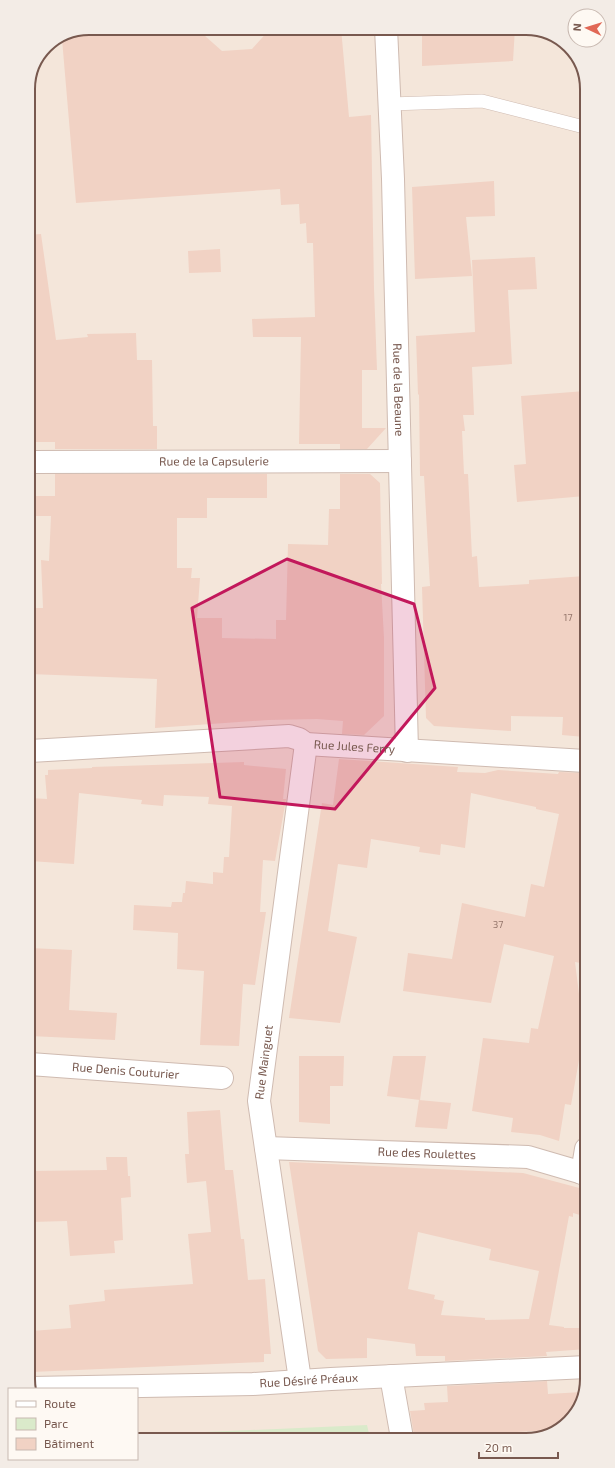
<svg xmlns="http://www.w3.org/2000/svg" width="615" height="1468" font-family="'Exo 2',sans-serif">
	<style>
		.residential { fill: #f4e6da }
		.green { fill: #daeaca }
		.building { fill: #f1d2c4; fill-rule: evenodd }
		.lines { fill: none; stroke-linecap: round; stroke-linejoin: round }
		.lane-casing { stroke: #cfbbb1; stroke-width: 14 }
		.street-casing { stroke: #cfbbb1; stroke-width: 24 }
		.lane { stroke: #fff; stroke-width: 13 }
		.street { stroke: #fff; stroke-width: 22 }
		.marked { fill: #c2185b; fill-opacity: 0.2; stroke: #c2185b; stroke-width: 3; stroke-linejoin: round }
		.labels { text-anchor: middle; stroke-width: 4; stroke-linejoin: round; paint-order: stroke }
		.number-label { font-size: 10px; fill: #96776c }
		.street-label { font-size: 12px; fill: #78594f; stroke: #fef9f3 }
		.rim { fill: none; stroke: #78594f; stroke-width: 2 }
	</style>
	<rect width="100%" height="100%" fill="#fcf4ec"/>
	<path class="residential" d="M90,28h440l33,13 21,29 3,1309 -13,37 -29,21 -408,3v-51h-106l-3,-1303 18,-40z"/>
	<path class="green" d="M367,1425l3,13 -233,2v-5z"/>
	<path class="building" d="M90,28h106l26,23 30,-2 19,-21h70l8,89 22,-2 3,173 3,82h-15v58h24l-19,21h-27v-5h-41l2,-107h-48l-1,-18 63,-2 -2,-74h-6l-1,-20 -6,1 -1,-20 -18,1 -1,-16 -204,14 -14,-164z
		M422,28h93l-2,33 -91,5z
		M494,181l1,35 -29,1 6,59 -57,3 -3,-92z
		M41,234l15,106 32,-3 -1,-3 49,-1 1,27h15l1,66h4v23h-102v-7h-26l-1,-207z
		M220,249l1,23 -32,1 -1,-22z
		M535,257l2,32 -29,1 4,74 -40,3 2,48h-11l2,16h-3l2,43h4l4,83 5,-1 2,31 50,-3v-4l56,-4v161l-23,-2 1,-18 -52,-1v15l-77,-5 -8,-8 -4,-131 8,-1 -6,-110h-4l-1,-82 -1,1 -2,-59 59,-4 -3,-72z
		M585,391v105l-68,6 -3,-37 12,-1 -5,-68z
		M55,474h212v24h-60v20h-30v50h15l-1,10h9l-3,40h25v20l54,1v-19h10l2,-76 40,1 1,-36h11v-35h30l10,9 2,101h-1l3,54v78l-20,19 -22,-1 1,-13 -26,-2 -49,1 -113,8 2,-49 -127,-5 -1,-66h14l-2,-48 8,1 2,-45h-22v-20h26z
		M339,759l119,8 -1,5 28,1 13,-3 60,4 1,-2 27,1v191l-11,-2 8,64h2l-14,79 -6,-1 -6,37 -19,-6 -29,-3 2,-14 -41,-7 11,-73 46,5 2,-15 7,1 16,-73 -50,-12 -13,59 -88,-12 5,-38 44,6 10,-56 63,14 6,-33 13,3 15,-73 -23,-5v-2l-65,-14 -6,55 -24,-4 -1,11 -21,-3 1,-5 -49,-8 -4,29 -29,-4 -10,67 29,6 -17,86 -51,-5 33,-215 11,2z
		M244,762v3l42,4 -3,30h3l-1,6 -10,56 -12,-1 -3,52h6l-11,73 -12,-1 -4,62 -39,-1 4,-74 -27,-2 1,-36 -45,-3 1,-25 37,2 1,-5h10l1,-9h2l1,-12 27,3v-12l10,1 1,-16h5l3,-51 -24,-2 1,-7 -45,-2 -1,11 -22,-2 1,-4 -63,-7 -5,71 -44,-3v-63l17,1 -2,-24h3v-5l44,-2v-1z
		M30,948l42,2 -3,60 48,3 -2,27 -85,-4z
		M299,1056h45l-1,30h-13v38l-31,-2z
		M393,1056h33l-6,44 -33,-4z
		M419,1100l32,3 -4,26 -32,-2z
		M220,1110l5,60h8l8,69h3l4,41 17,-1 6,75h-7v8l-233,10v-41l40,-3 -2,-23 36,-4 -1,-11 89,-6 -5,-50 23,-2 -5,-51 -19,2 -2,-29h4l-2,-42z
		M106,1157h21l1,19h2l1,21 -10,1 2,42 -9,1 1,12 -45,3 -3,-35 -36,1v-51l76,-1z
		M289,1162l234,11 64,17v27l-14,-4v4l-4,-1 -20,109 15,2v1h23v21l-41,3 1,4 -102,5v-5h-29l-1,-12 -48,-6v20l-41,1 -8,-8zM418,1232l73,17 -2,11 50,11 -10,48 -44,1v-2l-44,-3 3,-14 -10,-2 1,-4 -27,-6z
		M547,1381l1,13 34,-2 -8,24 -20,14 -128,7v-2h-12l-4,-24 15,-1 -1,-7 24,-1 -1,-16z"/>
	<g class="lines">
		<g class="lane-casing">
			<path id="lane" d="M390,104l92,-3 102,26"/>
		</g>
		<g class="street-casing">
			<g id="street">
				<path id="s1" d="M386,28l7,151 14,572"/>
				<path id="s2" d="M29,462l371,-1"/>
				<path id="s3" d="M30,751l259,-15 10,3 7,5 279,17"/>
				<path id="s4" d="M30,1064l192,14"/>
				<path id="s5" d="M266,1148l262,9 58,17"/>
				<path d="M582,1173l4,-24"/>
				<path d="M391,1376l11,62"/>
				<path id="s6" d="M300,1380l-41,-279 47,-357"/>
				<path id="s7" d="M31,1388l222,-4 78,-5 256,-12"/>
			</g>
		</g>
		<use href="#lane" class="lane"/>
		<use href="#street" class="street"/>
	</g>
	<path class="marked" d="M287,559l127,45 21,84 -100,121 -115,-12 -28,-189z"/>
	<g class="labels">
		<g class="number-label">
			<text x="568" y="621">17</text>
			<text x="498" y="928">37</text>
		</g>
		<g class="street-label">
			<text dy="4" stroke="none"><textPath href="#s1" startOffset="362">Rue de la Beaune</textPath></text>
			<text dy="4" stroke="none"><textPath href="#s2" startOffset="185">Rue de la Capsulerie</textPath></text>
			<text dy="4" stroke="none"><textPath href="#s3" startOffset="327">Rue Jules Ferry</textPath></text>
			<text dy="4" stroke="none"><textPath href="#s6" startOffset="321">Rue Mainguet</textPath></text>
			<text dy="4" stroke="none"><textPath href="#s4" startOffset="96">Rue Denis Couturier</textPath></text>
			<text dy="4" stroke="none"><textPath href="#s5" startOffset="161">Rue des Roulettes</textPath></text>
			<text dy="4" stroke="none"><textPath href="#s7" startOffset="278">Rue Désiré Préaux</textPath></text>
		</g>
	</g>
	<path d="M0 0H615V1468H0ZM89 35H526A54 54 0 0 1 580 89V1379A54 54 0 0 1 526 1433H89A54 54 0 0 1 35 1379V89A54 54 0 0 1 89 35Z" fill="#f3ece6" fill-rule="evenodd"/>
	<path class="rim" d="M89 35H526A54 54 0 0 1 580 89V1379A54 54 0 0 1 526 1433H89A54 54 0 0 1 35 1379V89A54 54 0 0 1 89 35Z"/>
	<rect x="8" y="1388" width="130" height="72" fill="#fef9f3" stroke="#c8b9b1"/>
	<rect x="16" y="1401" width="20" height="6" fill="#ffffff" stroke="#c8b9b1"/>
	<text x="44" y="1408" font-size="12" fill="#78594f">Route</text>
	<rect x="16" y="1418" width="20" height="12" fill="#daeaca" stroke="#c8b9b1"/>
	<text x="44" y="1428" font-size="12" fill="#78594f">Parc</text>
	<rect x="16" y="1438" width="20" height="12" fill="#f1d2c4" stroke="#c8b9b1"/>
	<text x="44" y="1448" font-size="12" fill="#78594f">Bâtiment</text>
	<g transform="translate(587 28) rotate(274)"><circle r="19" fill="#fef9f3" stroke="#c8b9b1"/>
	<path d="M0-3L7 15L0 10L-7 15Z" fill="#e16856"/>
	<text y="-6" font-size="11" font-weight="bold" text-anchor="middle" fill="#78594f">N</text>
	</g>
	<path d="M479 1452v6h79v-6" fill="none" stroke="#78594f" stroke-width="2"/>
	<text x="485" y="1452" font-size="12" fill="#78594f" stroke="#fef9f3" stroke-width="3" paint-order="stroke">20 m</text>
</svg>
